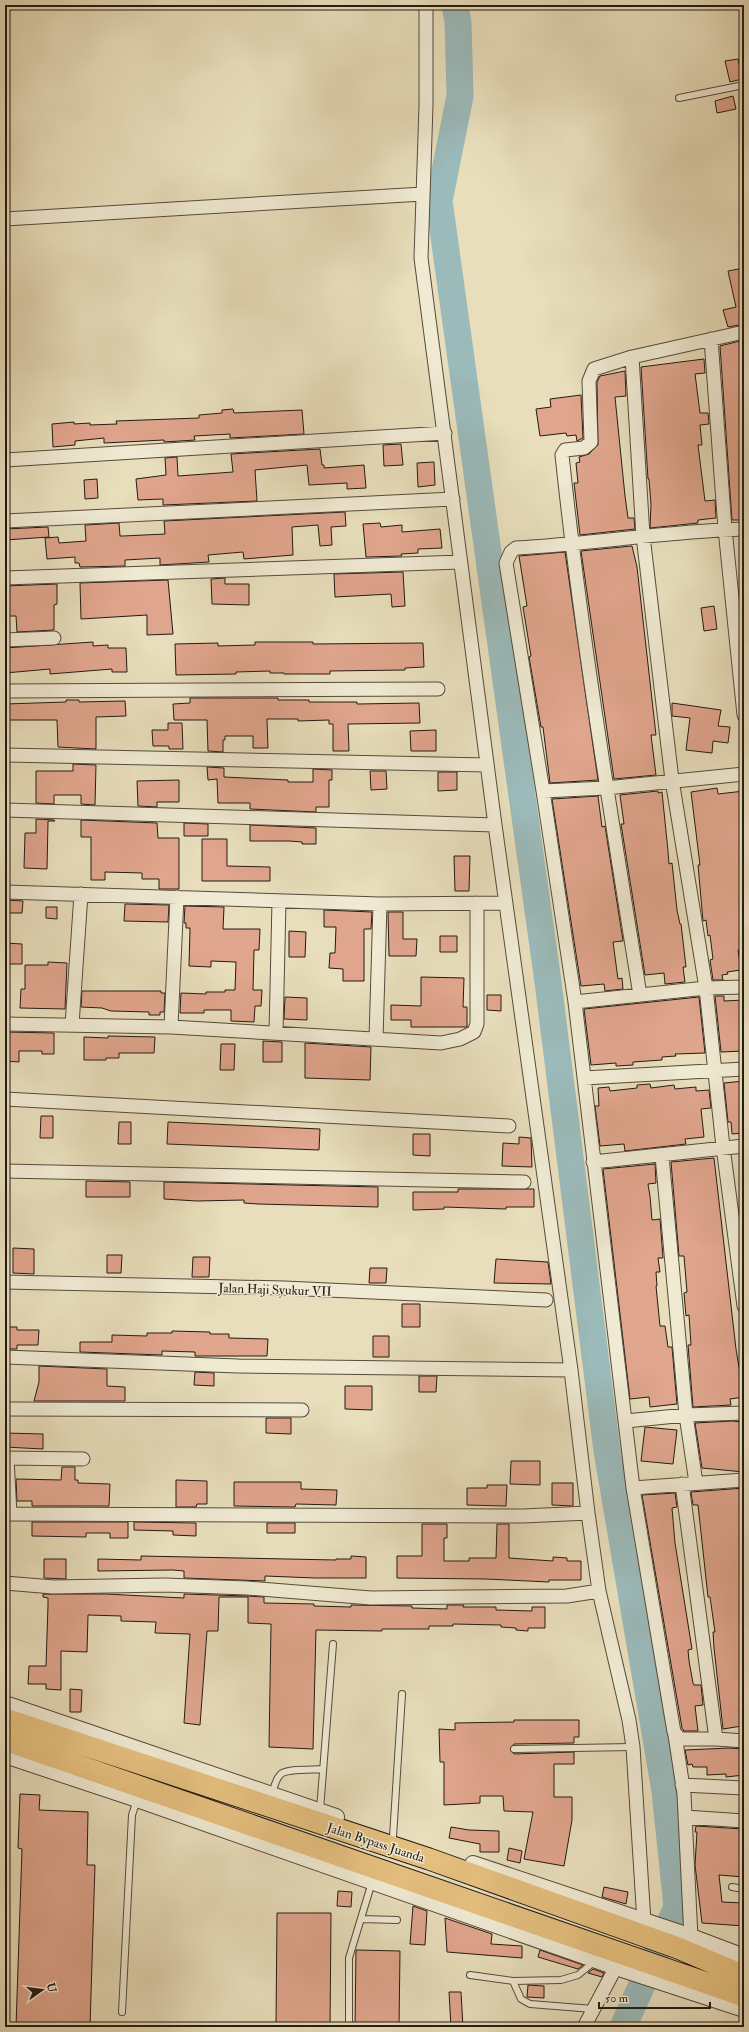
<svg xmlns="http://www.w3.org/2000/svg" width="749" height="2032" font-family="'IM FELL Double Pica',serif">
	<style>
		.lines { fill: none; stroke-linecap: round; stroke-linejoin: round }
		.river { stroke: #9bbaba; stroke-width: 27 }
		.building { fill: #e0a58d; stroke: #241a12 }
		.service-casing { stroke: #554b3c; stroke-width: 8 }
		.minor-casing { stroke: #554b3c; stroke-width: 15 }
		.tertiary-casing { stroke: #554b3c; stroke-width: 18 }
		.trunk-casing { stroke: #241a12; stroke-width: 23 }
		.service { stroke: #f0ead3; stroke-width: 6 }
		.minor { stroke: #f0ead3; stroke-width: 13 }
		.tertiary { stroke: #f0ead3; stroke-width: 16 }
		.trunk { stroke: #e4bf7e; stroke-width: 21 }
		.labels { text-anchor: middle; stroke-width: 3; stroke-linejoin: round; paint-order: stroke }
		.street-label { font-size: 13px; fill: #241a12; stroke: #f0ead3 }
	</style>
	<rect width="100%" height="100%" fill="#e8debb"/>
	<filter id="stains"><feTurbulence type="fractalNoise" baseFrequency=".005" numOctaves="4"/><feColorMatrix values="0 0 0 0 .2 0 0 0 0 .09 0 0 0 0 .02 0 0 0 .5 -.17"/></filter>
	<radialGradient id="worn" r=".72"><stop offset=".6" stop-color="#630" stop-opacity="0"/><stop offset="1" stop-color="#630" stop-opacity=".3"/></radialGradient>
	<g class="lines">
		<path class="river" d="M455,5l3,17 2,74 -21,105 109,781 59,469 58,340 12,116 -54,120"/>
	</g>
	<path class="building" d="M738,59l4,20 -12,3 -5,-21z
		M733,96l3,13 -19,4 -2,-12z
		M744,268v56l-16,3 -5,-17 13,-3 -8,-36z
		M744,340v163h-2l2,17h-12l-12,-174z
		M704,359l1,14 -10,1 5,39h8l1,11 -9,1 2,20h-4l7,56 10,-1 1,18 -18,2v3l-48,5 1,-23 -2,-26h-1l-7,-112z
		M625,371l1,25 -11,1 10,99 3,22h6l1,11 -55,6 -6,-52h4l-2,-20 4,-1 -1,-5 10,-3 9,-9 -1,-63 3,-6z
		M581,395l2,43 -6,3 -1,-6 -9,1 -1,-3 -26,3 -4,-27 15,-2 -1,-8z
		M233,409l1,4 68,-3 2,24 -74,4v-4l-36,2 1,4 -31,2v-2l-60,3v-5l-29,3v4l-22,2 -1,-23 22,-2v2l16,-1v2l27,-1 -1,-3 83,-3v-3l23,-2v-3z
		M401,444l2,21 -19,1 -1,-21z
		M320,449l2,16h2v3l40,-3 2,23 -19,1v-6l-38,2 -2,-20 -52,5 2,31 -94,4v-6l-25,1 -2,-21 30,-4 -1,-17 12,-1 1,19 55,-4 -2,-18z
		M434,462l1,23 -17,2 -1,-24z
		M97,479l1,19 -13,1 -1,-19z
		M345,512l1,14 -15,1 1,18 -12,1 -2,-21 -26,2 1,28 -49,4 -1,-7 -35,3 1,7 -49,3v-7l-35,2v6l-45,1 -1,-4h-4v-6l-28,2 -2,-21 13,-1 1,6 27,-2 -1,-16 34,-2 1,13h3l42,-2 -1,-13z
		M380,523l1,4 21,-2v7l38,-3 2,19 -24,1v4l-17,1 1,2 -36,1 -3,-33z
		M48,527l1,10 -44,3v-11z
		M632,546l5,21 19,168h-5l5,40 -42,4 -33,-228z
		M565,552l33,228 -48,3 -7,-56h-2l-12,-70 2,-1 -8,-49 4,-1 -8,-50z
		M403,572l2,34 -13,1 -1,-13 -56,3 -1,-23z
		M225,578v6h24v21l-37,-1 -1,-25z
		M168,580l5,54 -26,1v-20l-66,4 -1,-36z
		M57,584v20l-3,1v25l-37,2 -1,-16h-11v-30z
		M714,606l3,23 -13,2 -3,-23z
		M93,642v4l15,-1v3h18l1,24h-15v-3l-62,5v-5l-45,4v-25z
		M255,642h58v2l110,-1 1,24 -19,1v2l-75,1v3h-46v-1h-14v-2l-34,1v2l-60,1 -1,-31 43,-1v3l37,-1z
		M190,698h88v2h31v2h48v2l62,-1 1,20 -72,1 1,27h-16v-27h-4v-4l-31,1v-2h-31l1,29h-15v-12h-28v4h-2v12l-15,-1 -1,-31h-33l-1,-16 17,-1z
		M66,700h13v2l46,-1 1,15 -30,1v32l-38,-2 -1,-27h-52v-16l61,-2z
		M672,703l49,7 -3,16 12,1 -2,16 -15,-2 -1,12 -26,-3 4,-32 -18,-2z
		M168,723h14l1,26h-14v-3h-16l-1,-16h16z
		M436,730v21h-25l-1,-20z
		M73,764l23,1 -1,40 -14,-1v-9h-27v9l-18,-1v-32h37z
		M207,767l17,1v9l64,3v2h25v-13l19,1v10h-3v27h-13v5l-66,-3v-6h-32l-1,-24 -9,1z
		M370,771h16l1,18 -16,1z
		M438,772h19v18l-19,1z
		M179,780v22h-22v5l-19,-1 -1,-25z
		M717,788l1,6 26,-3v158l-6,1 3,20 -14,2 1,2 -6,1 1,5h-10l-3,-20 3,-1 -3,-24 -2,1 -2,-16 -3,1 -5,-56h2l-9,-73z
		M658,791v2l4,-1 6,59 1,13 3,-1 5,47 3,14h1l5,43h-3l2,15 -20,2 -1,-11 -19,2 -24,-151h3l-4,-29z
		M598,796l4,31 3,-1 18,115 -10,1 5,37 4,-1 1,11 -18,2 -1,-7 -23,2 -29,-187z
		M36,819l18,1 1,1h-7l-1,48 -23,-1 1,-35h11z
		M81,820l76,3 1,15h21v51h-20v-10h-17v-6l-37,-1v8h-14v-43h-10z
		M184,823l24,1v12h-24z
		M250,825l66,3v16h-14v-2l-13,-1h-39z
		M202,839h25v27l43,1v14h-68z
		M454,856h16l-1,35h-14z
		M5,900l18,1 -1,12h-17z
		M125,904l44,1 -1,17 -44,-1z
		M185,906l39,1 -1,22h37l-1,21h-5l-1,40h9l-1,16h-6l-1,16 -23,-1v-11h-27v3h-24l1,-20 25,1v-2h19v-2h10l1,-28 -25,-1v6l-22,-1 1,-38h-4v-5h-2z
		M46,907h11v12l-11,-1z
		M324,910l48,2 -1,17h-7v52h-21v-12l-14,-1 1,-15h5l1,-26h-12z
		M388,912h15v27h14l-1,17h-27z
		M289,931l17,1 -1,25h-16z
		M440,936h17v16h-17z
		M5,943l17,1v20h-17z
		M48,962l19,1 -2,46 -45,-1 1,-19h4v-24h23z
		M421,977l43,1 -1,29h4v20h-56v-7h-20v-15l30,1z
		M82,991h79v2h4l-1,19h-4v3h-11v-3l-38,-1 -9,-3 -21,-1z
		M487,995h14v16l-14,-1z
		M715,996h9v5l20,-1v51l-23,1z
		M285,997l22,1v22l-23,-1z
		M699,997l6,56 -30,1 1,2 -14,1v3l-29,2v3l-17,1v-3l-25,2 -7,-56z
		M5,1032l49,1v21h-12v-3h-23v11l-14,-1z
		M108,1036l47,1 -1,16h-35v5h-13v2h-22v-23l24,1z
		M263,1041l19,1v20h-19z
		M305,1043l66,4 -1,33 -65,-2z
		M221,1044h14l-1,26h-14z
		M744,1081v52l-12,1 -1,-12h-3l-4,-39z
		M650,1084l1,4 23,-3 1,4 21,-2v4l13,-1 2,18 -10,1 3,28 -19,2 1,5 -61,7 -1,-7 -24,2 -5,-40h4l-1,-18 11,-1 1,4 27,-3v-3z
		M41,1116h12v22h-13z
		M119,1122h12v22h-13z
		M168,1122l152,7 -1,21 -152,-6z
		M413,1134h17v22l-17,-1z
		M519,1137l12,1 1,29 -30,-1 1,-23 16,1z
		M714,1158l22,191 8,48 -14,2 1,6 -38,2 -5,-62h3l-2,-30 -3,1 -2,-23 3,-1 -3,-36h-5l-8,-94z
		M655,1164l1,19 -8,1 2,12 2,24 8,-1 3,39h-5l2,14h-4l1,14h-1l4,40h5l3,21h4l5,57 -27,3 -1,-10 -19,2 -27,-230z
		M86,1181l44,1v15h-44z
		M164,1182l214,5v20l-120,-3 -14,-1v-3l-47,1 -33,-2z
		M458,1189h76v18h-28v2l-62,-2v2l-31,1v-18h45z
		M13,1248l21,1v25l-21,-1z
		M107,1255h15l-1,18h-14z
		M193,1257h17l-1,20h-17z
		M496,1259l52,3 3,22 -57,-1z
		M370,1268h17l-1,15h-17z
		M402,1304h18v23h-18z
		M5,1327h12v3h22l-1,15h-21v4h-12z
		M172,1331l38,1v2h19v4l39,1 -1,17h-72v-4l-33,-1v4l-82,-3v-10h32v-7l35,1v-3h25z
		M373,1336h16v21h-16z
		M39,1366l68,3v17l18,1v14h-91l5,-19z
		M195,1372l19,1v13l-20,-1z
		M419,1376h18l-1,16h-17z
		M345,1386h27v24l-27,-1z
		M266,1418h25v16l-25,-1z
		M732,1421l11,1 1,50 -42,-4 -7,-45z
		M645,1427l32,3 -4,34 -32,-3z
		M5,1433l38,1v15l-38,-2z
		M511,1461h29v24l-30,-1z
		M62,1467h13v13h3v3l32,1 -1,22h-77v-5h-15l-1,-22 45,1z
		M176,1480l31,1v23h-10l-1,3h-20z
		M234,1482h67v7l36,1 -1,15 -40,-1 -1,3 -61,-1z
		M552,1483h21v23l-21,-1z
		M487,1485h20l-1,21 -39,-1v-17h20z
		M744,1488v164h-2l-1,4 3,52 -5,1 3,17 -19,3 -9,-81 -1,-16h2l-5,-35h-2l-10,-92h-5l-2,-13z
		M675,1493l2,14 -5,1 3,35 17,106 -4,1 1,11 4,22 1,2h7l2,20 -8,1 3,25h-14l-2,-3 -40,-233z
		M32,1522h96v16h-18v-5h-24v4l-54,-1z
		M134,1522l62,1v13l-23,-1v-4l-39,-1z
		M267,1523h28v10h-28z
		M422,1524h25v14h-3v23h25v-3h27l1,-34h12v34l44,3v-4l14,1v3h14v19h-32v2l-63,-3 -89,-1v-22h25z
		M141,1556l195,4v-1h15v-3l15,1v21h-51l-50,-2v5l-81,-3v-7l-11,-1 -75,1v-12l43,1z
		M44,1559h22v20l-22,-1z
		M43,1594h63l78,4v-4l63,2 17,1v6l50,1v2l37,1v-2l61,1v2l35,1v-4h17l-1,2h33v3l36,1v-4h13v21h-17v3l-12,-1v-2l-15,-1v-2l-48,-1v2h-24v3h-47v2l-66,-1 -3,119 -44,-2 2,-122v-1l-23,-1v-26h-29l-1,34h-11l-7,94 -16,-2 6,-89 -35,-1 1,-11 -35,-1v-5l-33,-1 -1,37 -26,-1v39l-15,-1v-5h-18l1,-18h17l2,-61v-7l-5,-1z
		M70,1689l12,1 -1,22h-11z
		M514,1720h65v17h-5v6l-60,1 -4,5 4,5 60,-2v12h-20v33h18v23l-8,46 -40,-7 9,-47 -29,-1 -1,-15h-23v7l-36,2v-43h-4l-1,-33 16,1v-7l59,-1z
		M729,1748l15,1v26l-18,2v-3l-19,1v-8h-14l-1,-3 -4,1 -3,-15z
		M20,1794l20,1 -1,15 49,2 -1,53h8l-5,162h-74l6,-178 -4,-1z
		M696,1826l47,3 -2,32h3v16l-25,-2 3,27 22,1v23l-42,-3 -7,-58 2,-33h-2z
		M451,1827l18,3 30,1v21h-19v-8l-31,-6z
		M509,1848l13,3 -2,12 -13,-3z
		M604,1887l24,5 -2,12 -24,-7z
		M338,1891l14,1 -1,15 -14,-1z
		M413,1906l14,5 -2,34 -15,-1z
		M277,1913h54l-1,114h-54z
		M445,1918l47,16 -1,10 31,2v12l-75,-6z
		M356,1950l44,1 -1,76h-44z
		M540,1950l43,15 -5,4 -40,-12z
		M593,1969l11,4 -2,4 -14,-4z
		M528,1985l16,1v12l-17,-1z
		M449,1992h12l2,35h-12z"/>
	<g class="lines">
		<g class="service-casing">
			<path id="service" d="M679,98l65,-13
				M514,1749l119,-2
				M272,1795c2,-7 3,-15 8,-20 5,-7 34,-5 43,-6
				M320,1810l13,-166
				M393,1837l9,-143
				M732,1887l12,2
				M361,1919l36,1
				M470,1975l43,6
				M593,2009l-63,-5 -9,-5 -8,-18 48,-1 17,-5 17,-14
				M122,2012l10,-197 5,-15
				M349,2027v-69l23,-76"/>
		</g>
		<g class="minor-casing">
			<path id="minor" d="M426,5v100l-5,153 74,567 76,545 17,143 11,78 30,129 4,27 11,175
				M5,219l418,-25
				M711,339l14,190 19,186
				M632,357l11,179 29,244 34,208 17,159 21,159
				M5,460l440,-27
				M5,521l448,-22
				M744,529c-76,2 -152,15 -228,19l-5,4 -5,11 37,228 63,-3 138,-14
				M5,578l456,-16
				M5,640l49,-2
				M5,691l433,-2
				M5,755l482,10
				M543,791l32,211 58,486 41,244 6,7h36
				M5,810l490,15
				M5,892l375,12 126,-1
				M640,995c-29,-180 -59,-359 -78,-540l3,-5 19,-2 7,-6 -2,-61 5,-12 38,-12 112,-25
				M575,1002l131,-14 38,-1
				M5,1024l166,3 270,16 19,-4 14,-7 3,-8v-121
				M72,1025l9,-131
				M171,1027l6,-130
				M276,1033l3,-132
				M376,1039l4,-135
				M584,1078l160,-9
				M5,1099l504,27
				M662,1156l24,259 10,68
				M593,1162l151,-16
				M5,1171l519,11
				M5,1282l279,6 262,12
				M5,1357l233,9 333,4
				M5,1409l297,1
				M626,1421l60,-6 58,-2
				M5,1458l78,1
				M7,1458l3,56
				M682,1484l34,255 28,2
				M633,1488l111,-8
				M5,1514l518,2 65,-3
				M5,1583l48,4 111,-2 83,3 124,10 196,-2 32,-5
				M675,1735l9,59 7,144
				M682,1785l62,3
				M685,1817l59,4
				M584,2027l32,-60"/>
		</g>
		<g class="tertiary-casing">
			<path id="tertiary" d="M5,1704l331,113
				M5,1755l132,44 479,168 128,42
				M473,1864l210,70 61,23"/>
		</g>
		<g class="trunk-casing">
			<path id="trunk" d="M5,1719l424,140 249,89 66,28
				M5,1740l739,256"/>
		</g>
		<use href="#service" class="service"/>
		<use href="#minor" class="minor"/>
		<use href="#tertiary" class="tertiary"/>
		<use href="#trunk" class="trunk"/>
	</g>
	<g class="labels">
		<g class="street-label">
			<text transform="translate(275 1289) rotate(2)" y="5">Jalan Haji Syukur VII</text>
			<text transform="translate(376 1842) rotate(18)" y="5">Jalan Bypass Juanda</text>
		</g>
	</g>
	<rect width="749" height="2032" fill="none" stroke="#e8debb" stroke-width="20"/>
	<rect x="6" y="6" width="737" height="2020" fill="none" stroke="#241a12" stroke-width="2"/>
	<rect x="10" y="10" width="729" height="2012" fill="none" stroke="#241a12"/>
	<g transform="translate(42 1990) rotate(76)" stroke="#f0ead3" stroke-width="3" paint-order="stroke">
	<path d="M0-3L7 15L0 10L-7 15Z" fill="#241a12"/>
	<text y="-6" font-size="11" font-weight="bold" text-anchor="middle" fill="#241a12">U</text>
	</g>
	<path d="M599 2002v6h111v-6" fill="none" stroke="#241a12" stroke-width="2"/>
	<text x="605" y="2002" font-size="12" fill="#241a12" stroke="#f0ead3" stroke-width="3" paint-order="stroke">50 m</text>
	<rect width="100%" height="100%" filter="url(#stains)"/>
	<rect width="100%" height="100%" fill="url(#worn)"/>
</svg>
